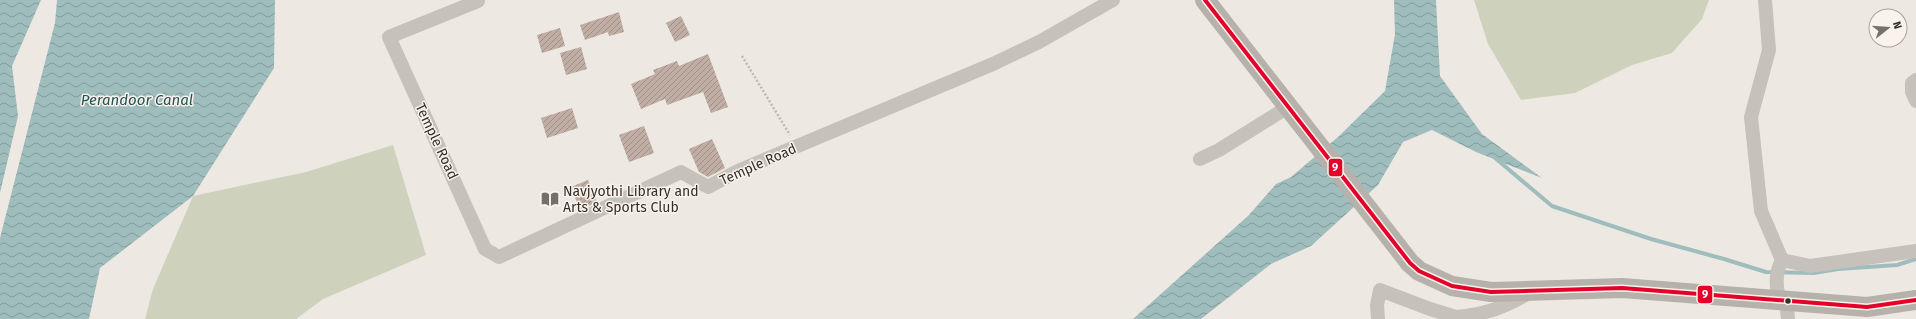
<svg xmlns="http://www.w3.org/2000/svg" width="1916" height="319" font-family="'Fira Sans',sans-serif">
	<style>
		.grass { fill: #ced2bd }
		.water { fill: url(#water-waves) }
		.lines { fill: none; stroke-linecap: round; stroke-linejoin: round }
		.stream { stroke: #a0bdbd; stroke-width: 4 }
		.building { fill: url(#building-hatch) }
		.path { stroke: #bfb9b4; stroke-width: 2.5; stroke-dasharray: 2 2; stroke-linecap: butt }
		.street { stroke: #c6c1bb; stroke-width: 14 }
		.secondary { stroke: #b7b1ac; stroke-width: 20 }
		.bus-1-casing { stroke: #f9f3eb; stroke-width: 7 }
		.bus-1 { stroke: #e4002b; stroke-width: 4 }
		.bus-dot { fill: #372e2a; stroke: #f9f3eb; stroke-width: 1.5 }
		.labels { text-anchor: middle; stroke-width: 3; stroke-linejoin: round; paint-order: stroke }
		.street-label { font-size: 14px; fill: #372e2a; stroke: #f9f3eb }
		.poi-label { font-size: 14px; fill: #372e2a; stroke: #f9f3eb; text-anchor: start }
		.water-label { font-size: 15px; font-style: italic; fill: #215257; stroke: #f9f3eb }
		.line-badge { stroke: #f9f3eb; stroke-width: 1.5 }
		.badge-label { font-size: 11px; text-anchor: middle; font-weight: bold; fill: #fff }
	</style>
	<defs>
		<pattern id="water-waves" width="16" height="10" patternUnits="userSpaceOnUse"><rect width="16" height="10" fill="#a0bdbd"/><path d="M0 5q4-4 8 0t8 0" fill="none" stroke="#839a9a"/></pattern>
		<pattern id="building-hatch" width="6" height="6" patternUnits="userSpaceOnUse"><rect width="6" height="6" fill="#c0aea5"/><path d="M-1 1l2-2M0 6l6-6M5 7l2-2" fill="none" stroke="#9d8e87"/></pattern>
	</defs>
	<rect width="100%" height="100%" fill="#eee8e2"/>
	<path class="grass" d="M1474,0h235l-7,19 -30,34 -40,12 -57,28 -54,7 -33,-56z
		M393,145l33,110 -103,44 -27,20h-151l8,-30 40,-93 113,-24z"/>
	<path class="water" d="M0,0h41l-29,66 6,50 -18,77z
		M57,0h218l-1,68 -81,128 -93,72 -11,51h-89v-81l55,-215z
		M1394,0h42l4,76 42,58 60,44 -66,-26 -44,-22 -29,12 -25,43 -67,61 -40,18 -70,55h-68l116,-104 27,-31 15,-7 47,-40 47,-46 10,-57z"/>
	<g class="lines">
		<path class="stream" d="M1494,157l58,49 99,33 73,20 42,13 48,1 24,-4 59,-4 19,-6"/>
	</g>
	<path class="building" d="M619,12l5,20 -15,4 -1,-4 -23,8 -5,-15z
		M681,16l9,19 -15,7 -9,-19z
		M560,28l5,18 -23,7 -5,-18z
		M581,47l6,22 -21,6 -6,-22z
		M708,54l20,53 -17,6 -8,-21 -36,13 -2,-6 -24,10 -10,-25 24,-10 -2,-4 24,-9 2,5z
		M572,108l6,20 -31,10 -6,-20z
		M644,126l10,27 -25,9 -10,-27z
		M712,139l13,29 -17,9 -9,-5 -10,-23z
		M588,180l9,22 -17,8 -9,-23z"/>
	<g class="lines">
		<path class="path" d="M742,56l48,79"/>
		<path class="street" d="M1765,0l4,50 -18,67 10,94 21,49
			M478,1l-89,36 96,212 14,8 182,-85 27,15 30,-16 255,-107 46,-22 74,-42
			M1916,80l-4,3v9l4,9
			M1200,159l19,-9 69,-43
			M1779,299c-3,-14 -4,-26 3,-39l28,6 106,-15
			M1786,299l2,20
			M1378,319l-1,-14 3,-15 50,19 26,8
			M1456,319v-2c28,-2 50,-10 74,-25"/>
		<path class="secondary" d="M1205,0l205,263 9,8 33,15 39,6 131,-4 245,19 49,-7"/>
		<g class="bus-1-casing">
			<path id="bus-1" d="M1205,0l205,263 9,8 33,15 39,6 131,-4 245,19 49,-7"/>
		</g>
		<use href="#bus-1" class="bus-1"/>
	</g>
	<defs>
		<g id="library-bare" transform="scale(1.38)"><path d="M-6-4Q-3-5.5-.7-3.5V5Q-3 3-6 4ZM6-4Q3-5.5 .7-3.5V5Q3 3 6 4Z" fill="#776f6a" stroke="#f9f3eb" stroke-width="2.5" paint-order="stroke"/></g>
	</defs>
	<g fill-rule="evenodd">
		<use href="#library-bare" x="550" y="199"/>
	</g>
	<circle class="bus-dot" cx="1788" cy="301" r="3.5"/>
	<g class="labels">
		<g class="street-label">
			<text transform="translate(437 141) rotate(65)" y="5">Temple Road</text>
			<text transform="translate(758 164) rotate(-24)" y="5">Temple Road</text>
		</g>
		<g class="poi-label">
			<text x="563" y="196">Navjyothi Library and<tspan x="563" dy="16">Arts &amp; Sports Club</tspan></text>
		</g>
		<g class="water-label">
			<text x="137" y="105">Perandoor Canal</text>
		</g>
	</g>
	<g class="line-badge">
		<rect x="1328" y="158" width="15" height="19" rx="4" fill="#e4002b"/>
		<rect x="1697" y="285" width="16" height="19" rx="4" fill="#e4002b"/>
	</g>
	<g class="badge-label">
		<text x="1335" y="171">9</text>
		<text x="1705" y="298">9</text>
	</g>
	<g transform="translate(1888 28) rotate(73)"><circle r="19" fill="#f9f3eb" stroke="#aba49e"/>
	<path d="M0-3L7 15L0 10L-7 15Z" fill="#776f6a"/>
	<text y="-6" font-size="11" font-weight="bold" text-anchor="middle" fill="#372e2a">N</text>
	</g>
</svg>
